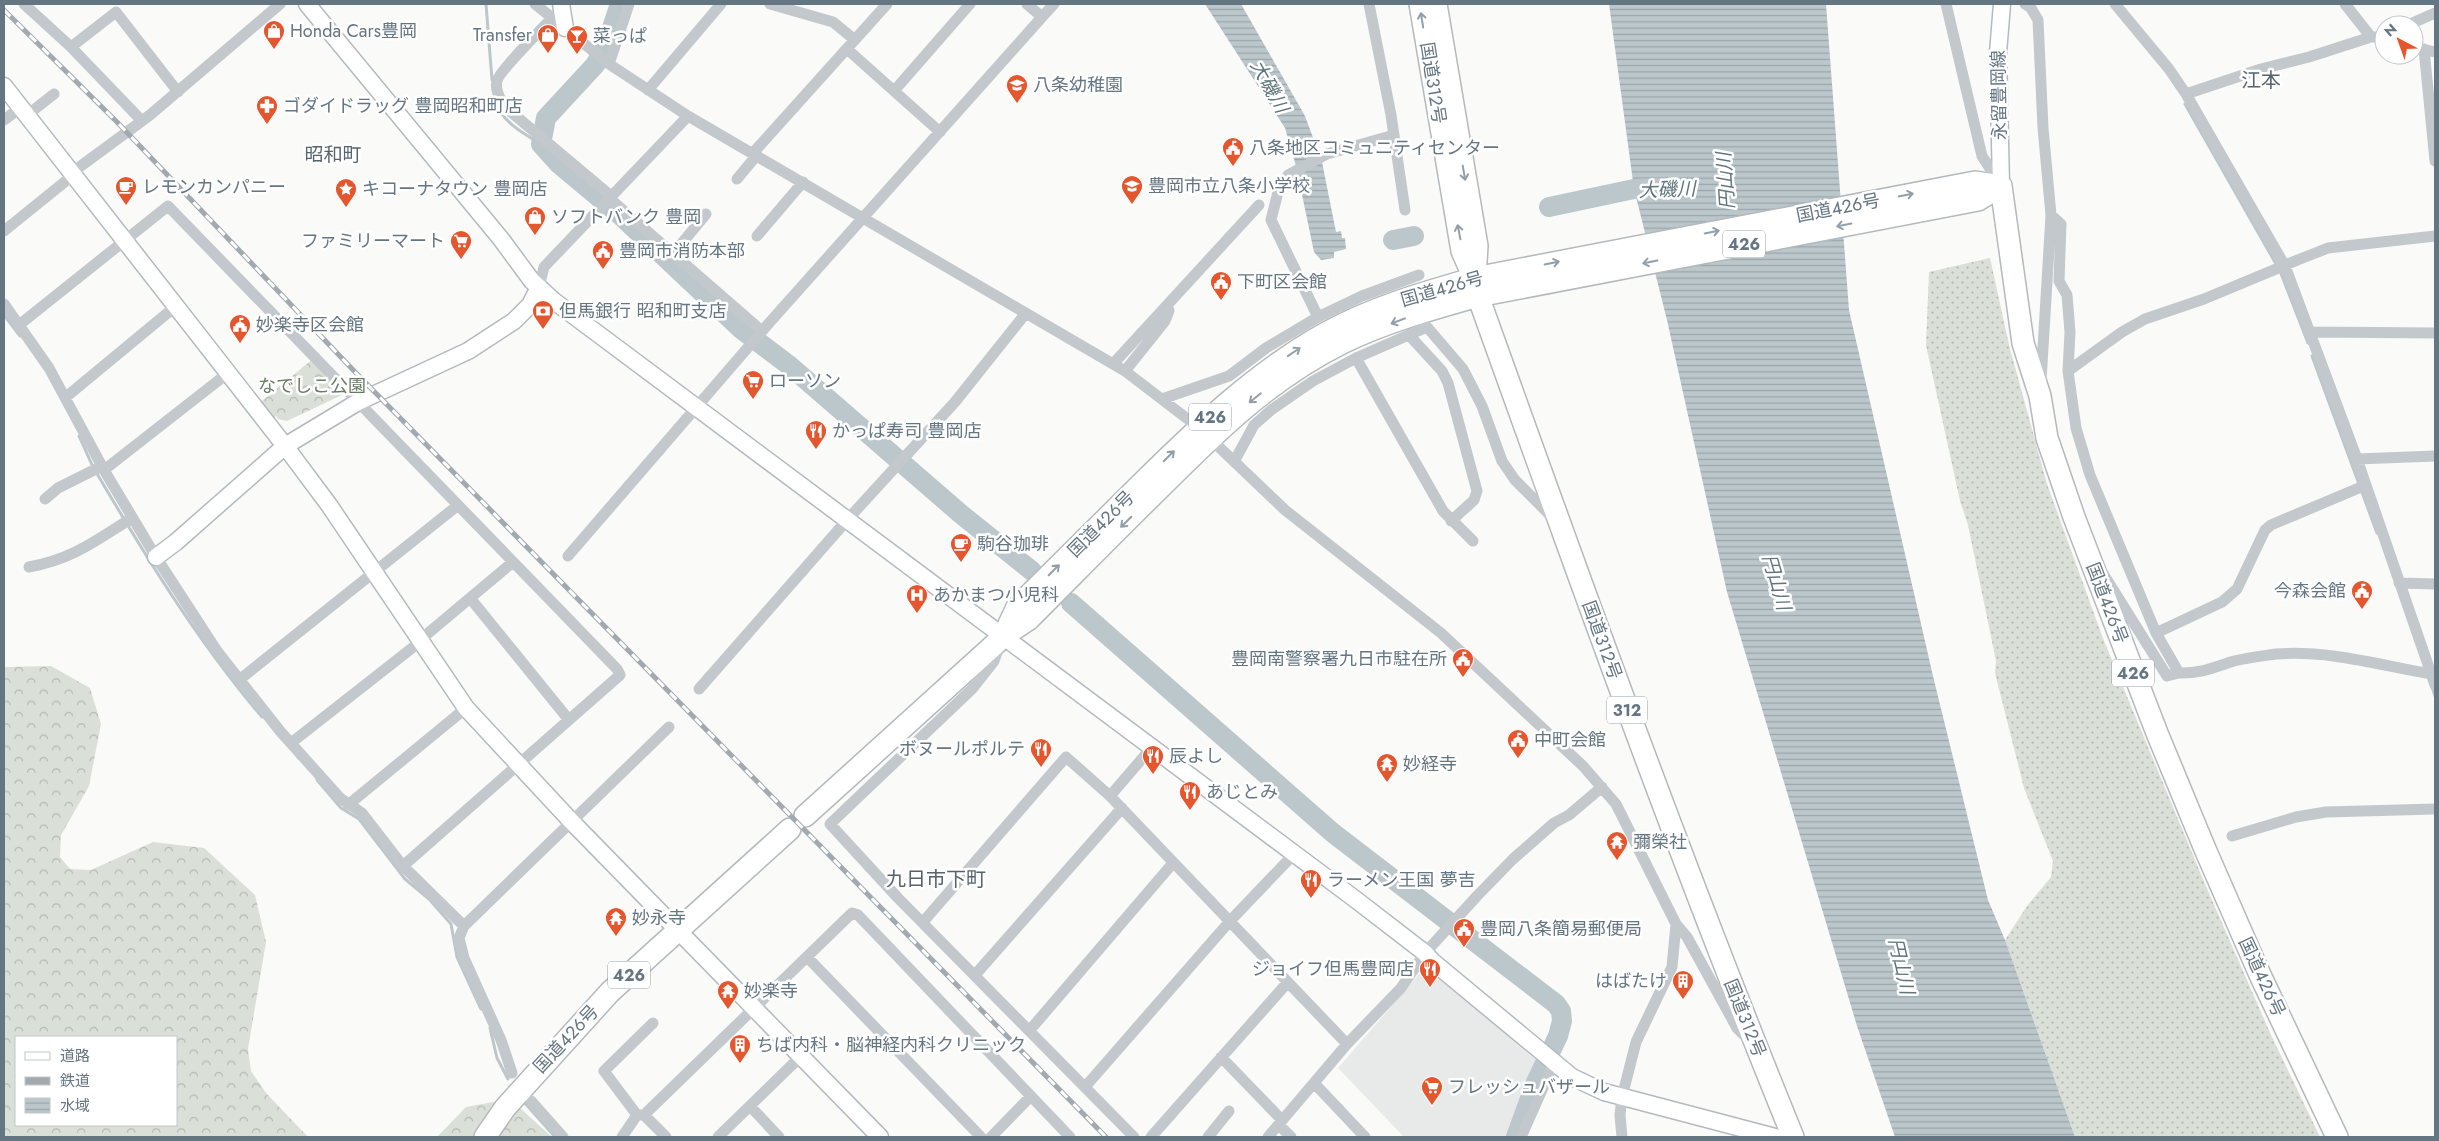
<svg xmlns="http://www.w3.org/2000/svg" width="2439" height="1141" font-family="Jost,'Noto Sans JP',sans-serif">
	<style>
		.built { fill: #e8e9e9 }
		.grass { fill: url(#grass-dots) }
		.forest { fill: url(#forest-crowns); fill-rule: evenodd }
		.water { fill: url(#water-rules) }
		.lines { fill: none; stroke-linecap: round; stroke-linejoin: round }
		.stream { stroke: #bbc7cb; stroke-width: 3 }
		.river { stroke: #bbc7cb; stroke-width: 20 }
		.secondary-casing { stroke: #b3babf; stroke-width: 19 }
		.highway-casing { stroke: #b4b9bd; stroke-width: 24 }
		.street { stroke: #c3c8cc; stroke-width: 11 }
		.secondary { stroke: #fff; stroke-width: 16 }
		.highway { stroke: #fff; stroke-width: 21 }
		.rail-casing { stroke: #a2aab0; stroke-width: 5 }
		.rail { stroke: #fff; stroke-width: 3; stroke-dasharray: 9; stroke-linecap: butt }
		.oneway { stroke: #939fa8 }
		.labels { text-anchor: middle; stroke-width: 5; stroke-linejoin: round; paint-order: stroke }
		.shield { fill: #fff; stroke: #939fa8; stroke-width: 1 }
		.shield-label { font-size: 16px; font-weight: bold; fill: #657683 }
		.poi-label { font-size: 18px; fill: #657683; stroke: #fff; text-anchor: start }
		.street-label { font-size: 18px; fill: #657683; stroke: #fff }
		.park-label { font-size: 18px; fill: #687a64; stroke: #fff }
		.water-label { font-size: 19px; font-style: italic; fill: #60757c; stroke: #fff }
		.neighbourhood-label { font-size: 19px; fill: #57646e; stroke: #fff }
		.quarter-label { font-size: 20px; fill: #57646e; stroke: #fff }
	</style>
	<defs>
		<pattern id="grass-dots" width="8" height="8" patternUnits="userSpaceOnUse" patternTransform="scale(1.25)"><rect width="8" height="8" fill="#dadfd7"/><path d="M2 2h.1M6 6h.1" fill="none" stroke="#b4b9b4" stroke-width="1.8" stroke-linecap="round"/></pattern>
		<pattern id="forest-crowns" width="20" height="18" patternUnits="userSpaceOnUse" patternTransform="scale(1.25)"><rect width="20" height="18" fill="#dadfd7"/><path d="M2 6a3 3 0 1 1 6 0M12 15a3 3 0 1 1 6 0" fill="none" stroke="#b4b9b4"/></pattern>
		<pattern id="water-rules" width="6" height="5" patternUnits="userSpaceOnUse" patternTransform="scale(1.25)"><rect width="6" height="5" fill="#bbc7cb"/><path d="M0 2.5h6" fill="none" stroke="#9ca6aa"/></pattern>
	</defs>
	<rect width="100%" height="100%" fill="#fafaf8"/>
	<path class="built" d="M1426,966l113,97 -27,74h-108l-66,-69z"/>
	<path class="grass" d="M1990,258l19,87 38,139 57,157 101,243 66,151 49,102h-245l-70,-197 22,-34 24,-29 2,-16 -29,-73 -29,-115 1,-12 -28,-136 -8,-24 -34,-156 3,-73z"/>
	<path class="forest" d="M314,358l29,31 -1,6 -55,26 -9,-2 -2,-3 -4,3 -11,-14 1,-4z
		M51,666l39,22 11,36 -12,62 -28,49 -1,22 10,12 21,1 62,-28 51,6 51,47 11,47 -18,107 3,22 15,22 42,44h-304v-470zM16,1037h160v88h-160z
		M510,1099l42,38h-115l29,-30z"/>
	<path class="water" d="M1205,4h36l64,112 17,46 14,70 5,-1 1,7h3l1,11 -12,3v6l-13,2 -7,-8 -18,-86 -11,-38z
		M1609,4h217l23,306 84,366 55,224 17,40 70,197h-180l-38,-111 -130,-434 -60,-272 -33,-131z"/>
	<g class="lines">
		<path class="stream" d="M486,4l6,76
			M495,99c4,21 29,35 46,45
			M2185,104l95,167 28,72
			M4,315l16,21
			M2312,356l65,177
			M79,436l14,31
			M96,472c50,85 102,170 166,245
			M2432,687l3,9
			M317,780l24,28 18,11 46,60 24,20 22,25 6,33 24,52
			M490,1028l7,30 11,21
			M524,1102l31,35"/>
		<path class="river" d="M620,4l-14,42 -11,19 -49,53 -5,26 18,20 60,50 122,115 49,37 172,149 70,56
			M1549,207l85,-18 26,-1
			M1393,240l21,-4
			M1071,603l262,230 223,171 5,7 1,10 -4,15 -22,46 -20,55"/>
		<g class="secondary-casing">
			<path id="secondary" d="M307,4l194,235 31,42 22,20 801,598 70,54 7,8 140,116 32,15 171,45
				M561,4l4,24
				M4,86l281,360 44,59 137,203 105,113 309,316
				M2001,186l-3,-133 4,-49
				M156,557l20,-15 109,-96 73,-44 110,-51 46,-30 16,-16 9,-18"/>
		</g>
		<g class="highway-casing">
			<path id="highway" d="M1420,4l42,247 11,25
				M1436,4l41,242 -2,32 3,18c101,282 202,564 315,841
				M2001,186l22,157 17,53 7,42 27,79 83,216 48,116 56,128 76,160
				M1004,635l13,-28c42,-42 85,-84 127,-126 56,-55 112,-109 182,-148 47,-26 97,-40 149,-55l500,-96 26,4
				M805,816l199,-180 25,-17c43,-43 85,-86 128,-128 58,-58 111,-111 185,-148 43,-21 90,-34 136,-47l500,-96 23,-14
				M485,1137l20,-29 105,-116 180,-163"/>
		</g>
		<path class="street" d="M24,4l47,43 71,74
			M535,4l74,60 79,52 437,255 73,56 87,83 156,123 142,133 33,38 60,120 11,13 50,91 11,11
			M770,4l63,18 22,18
			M1027,4l15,13 12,-13
			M1369,4l22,111 14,95
			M1946,4l36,152 18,28
			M2025,4l6,4 7,12 5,108 8,87 -10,166
			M2115,4l54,65 17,25 99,172 72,193 78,226
			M2345,4l26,33
			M552,18c-9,10 -53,53 -55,63 -3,12 6,23 14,31l100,84
			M2408,25l27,-12
			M71,47l45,-35 62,80
			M2414,47l21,5
			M847,49l93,83
			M2424,49l11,112
			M609,64l20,-60
			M648,90l73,-86
			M894,91l76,-87
			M2186,94l75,-25 48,-12 62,-20h13
			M26,116l28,-22
			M4,120l16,-12
			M753,153l134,-149
			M70,174l80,-59 130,-111
			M737,179l20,-24
			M609,198l153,133
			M2051,215l10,9 -2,57 8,14 3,37 -2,39 8,57 14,47 66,158 23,40c20,1 36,-6 55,-12 13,-3 29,-5 42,-7 53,-4 103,11 155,20
			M4,231l68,-55
			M757,236l46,-54
			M673,254l33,-40
			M539,287l5,-20 144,-151
			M4,304l45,64 55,102 52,87 61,94 63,80 60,67 22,15 41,53 61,60 -5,12 5,20 37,82 11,33
			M1318,317l-47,-97 7,-28 10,-17 39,-21 67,-19
			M19,325l149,-119 449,463 3,6 -217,191
			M2311,332l124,1
			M1409,335l33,36 6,12 29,108 -3,9 -23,21
			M1356,358l87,153 30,30
			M1113,364l146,-159
			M1125,371l40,-50 4,-10 -1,-4
			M2068,371l54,-39 23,-13 59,-20 96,-40 28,-11 107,-12
			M66,397l110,-91
			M1162,399l67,-23 37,-28 52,-31 44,-21 57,-21
			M2357,459l78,-3
			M1235,460l19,-35 17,-15 42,-29 43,-23 71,-31 36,42 19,37 20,55 13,19 39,39
			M104,470l124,-97
			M45,499l13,-11 44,-22
			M568,556l202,-234 272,-305
			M29,567c44,-8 66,-26 103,-49
			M2102,572l65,104 12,-3
			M2399,583l36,1
			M470,598l99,122
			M2156,633l66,-31 15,-13 28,-59 6,-5 95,-40
			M420,640l93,-78
			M1000,644l-6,17 -22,28 -142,135 68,74 236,239
			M239,680l218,-174
			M699,689l149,-170 107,-117 71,-89
			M291,743l130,-102
			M1110,796l43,-50
			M348,805l118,-97
			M2232,836l64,-19 30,-5 109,-3
			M923,922l143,-165 44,39 237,248
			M464,926l205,-199
			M807,957l174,180
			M975,975l147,-167
			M1030,1030l143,-167
			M1221,1057l61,63
			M1314,1083l51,54
			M1085,1087l145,-166 65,-68
			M531,1101l32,36
			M750,1106l29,31
			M637,1115l-33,-44 49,-48
			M644,1115l22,22
			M1279,1125l12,12
			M622,1137l15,-22h7l208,-202 6,2 212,222
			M718,1137l82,-80
			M991,1137l39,-40
			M1151,1137l137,-155
			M1208,1137l21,-26
			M1268,1137l79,-93 54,-56 24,-35 52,-57 36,-37 41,-36 15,-8 33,-28
			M1521,1137l33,-74
			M1622,1137l-2,-22 2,-18 14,-55 36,-75 4,-43"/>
		<use href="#secondary" class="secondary"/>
		<use href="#highway" class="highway"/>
		<g class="rail-casing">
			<path id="rail" d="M4,10l113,112 240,252 749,763"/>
		</g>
		<use href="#rail" class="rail"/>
	</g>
	<defs><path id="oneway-shaft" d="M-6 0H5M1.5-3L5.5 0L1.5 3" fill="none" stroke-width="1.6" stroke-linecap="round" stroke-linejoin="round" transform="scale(1.25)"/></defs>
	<g class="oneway">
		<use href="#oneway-shaft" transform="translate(1422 20) rotate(-99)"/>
		<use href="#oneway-shaft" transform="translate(1464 173) rotate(80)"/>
		<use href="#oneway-shaft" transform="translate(1906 195) rotate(-11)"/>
		<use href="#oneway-shaft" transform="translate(1844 225) rotate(169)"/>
		<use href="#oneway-shaft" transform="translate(1459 232) rotate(-101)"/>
		<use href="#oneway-shaft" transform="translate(1712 232) rotate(-11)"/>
		<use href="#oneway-shaft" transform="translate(1650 262) rotate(169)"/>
		<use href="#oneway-shaft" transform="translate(1552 263) rotate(-11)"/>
		<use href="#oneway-shaft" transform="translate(1398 321) rotate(159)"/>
		<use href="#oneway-shaft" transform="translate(1294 352) rotate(-34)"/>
		<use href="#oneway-shaft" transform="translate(1255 398) rotate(141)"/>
		<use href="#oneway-shaft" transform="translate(1169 456) rotate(-45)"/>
		<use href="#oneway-shaft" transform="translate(1126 522) rotate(135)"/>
		<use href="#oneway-shaft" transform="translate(1054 570) rotate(-45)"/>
	</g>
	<defs>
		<g id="shop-pin" transform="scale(1.125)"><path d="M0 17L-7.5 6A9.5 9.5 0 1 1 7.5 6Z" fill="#e4572e" stroke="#fff"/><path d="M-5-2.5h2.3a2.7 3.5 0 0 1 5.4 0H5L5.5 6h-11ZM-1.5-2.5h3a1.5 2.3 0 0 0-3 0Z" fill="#fff"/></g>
		<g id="bar-pin" transform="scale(1.125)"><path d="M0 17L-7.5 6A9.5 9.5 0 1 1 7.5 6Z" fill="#e4572e" stroke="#fff"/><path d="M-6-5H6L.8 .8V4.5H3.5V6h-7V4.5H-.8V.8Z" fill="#fff"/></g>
		<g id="school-pin" transform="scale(1.125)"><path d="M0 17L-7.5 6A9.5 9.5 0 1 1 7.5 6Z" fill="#e4572e" stroke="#fff"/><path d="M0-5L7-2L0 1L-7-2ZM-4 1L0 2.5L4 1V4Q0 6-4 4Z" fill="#fff"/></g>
		<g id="pharmacy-pin" transform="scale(1.125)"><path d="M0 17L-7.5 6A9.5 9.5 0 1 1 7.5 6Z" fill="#e4572e" stroke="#fff"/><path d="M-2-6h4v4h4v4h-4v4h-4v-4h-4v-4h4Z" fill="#fff"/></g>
		<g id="civic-pin" transform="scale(1.125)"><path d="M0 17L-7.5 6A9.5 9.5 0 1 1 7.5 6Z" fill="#e4572e" stroke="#fff"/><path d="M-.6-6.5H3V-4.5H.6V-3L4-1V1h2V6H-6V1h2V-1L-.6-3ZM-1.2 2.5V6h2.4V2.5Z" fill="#fff"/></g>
		<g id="cafe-pin" transform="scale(1.125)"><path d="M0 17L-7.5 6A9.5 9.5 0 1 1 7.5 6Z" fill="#e4572e" stroke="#fff"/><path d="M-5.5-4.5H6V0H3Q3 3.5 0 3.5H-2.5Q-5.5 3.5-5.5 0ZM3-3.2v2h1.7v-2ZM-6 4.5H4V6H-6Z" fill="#fff"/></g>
		<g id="sight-pin" transform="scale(1.125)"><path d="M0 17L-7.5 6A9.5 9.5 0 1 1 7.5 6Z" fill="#e4572e" stroke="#fff"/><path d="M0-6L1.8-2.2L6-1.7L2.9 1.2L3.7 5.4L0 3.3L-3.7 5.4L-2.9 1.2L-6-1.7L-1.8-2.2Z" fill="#fff"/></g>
		<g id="supermarket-pin" transform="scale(1.125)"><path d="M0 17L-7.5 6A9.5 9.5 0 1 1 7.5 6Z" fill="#e4572e" stroke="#fff"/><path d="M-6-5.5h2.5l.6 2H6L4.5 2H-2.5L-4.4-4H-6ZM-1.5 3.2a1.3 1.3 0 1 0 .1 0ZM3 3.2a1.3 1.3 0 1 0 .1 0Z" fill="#fff"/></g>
		<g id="bank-pin" transform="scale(1.125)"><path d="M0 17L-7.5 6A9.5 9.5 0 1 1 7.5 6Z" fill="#e4572e" stroke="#fff"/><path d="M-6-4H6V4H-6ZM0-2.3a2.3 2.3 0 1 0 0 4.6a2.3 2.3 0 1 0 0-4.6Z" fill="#fff"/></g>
		<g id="restaurant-pin" transform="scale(1.125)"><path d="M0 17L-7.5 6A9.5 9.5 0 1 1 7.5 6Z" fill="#e4572e" stroke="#fff"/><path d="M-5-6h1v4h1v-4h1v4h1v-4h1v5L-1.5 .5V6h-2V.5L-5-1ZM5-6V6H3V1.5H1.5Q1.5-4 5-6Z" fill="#fff"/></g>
		<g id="hospital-pin" transform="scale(1.125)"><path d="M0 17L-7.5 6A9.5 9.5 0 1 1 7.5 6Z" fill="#e4572e" stroke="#fff"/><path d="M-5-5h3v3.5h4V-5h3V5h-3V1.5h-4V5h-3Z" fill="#fff"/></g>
		<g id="temple-pin" transform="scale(1.125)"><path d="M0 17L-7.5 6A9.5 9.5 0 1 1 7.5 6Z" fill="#e4572e" stroke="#fff"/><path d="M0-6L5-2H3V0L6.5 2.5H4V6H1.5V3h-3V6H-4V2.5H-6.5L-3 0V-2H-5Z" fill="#fff"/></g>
		<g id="building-pin" transform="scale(1.125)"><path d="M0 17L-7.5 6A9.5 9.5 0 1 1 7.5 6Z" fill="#e4572e" stroke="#fff"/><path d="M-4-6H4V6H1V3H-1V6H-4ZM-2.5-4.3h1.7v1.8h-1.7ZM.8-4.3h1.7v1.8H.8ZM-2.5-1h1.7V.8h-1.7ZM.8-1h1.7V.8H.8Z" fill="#fff"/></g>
	</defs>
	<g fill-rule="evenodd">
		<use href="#shop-pin" x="274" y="31"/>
		<use href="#shop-pin" x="548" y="35"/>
		<use href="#bar-pin" x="577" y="36"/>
		<use href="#school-pin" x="1017" y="85"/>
		<use href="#pharmacy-pin" x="267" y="106"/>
		<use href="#civic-pin" x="1233" y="148"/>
		<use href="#school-pin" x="1132" y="186"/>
		<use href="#cafe-pin" x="126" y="187"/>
		<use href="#sight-pin" x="346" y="189"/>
		<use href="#shop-pin" x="535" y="217"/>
		<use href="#supermarket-pin" x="461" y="241"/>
		<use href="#civic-pin" x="603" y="251"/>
		<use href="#civic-pin" x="1221" y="282"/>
		<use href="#bank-pin" x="543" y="311"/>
		<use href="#civic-pin" x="240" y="325"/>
		<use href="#supermarket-pin" x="753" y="381"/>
		<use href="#restaurant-pin" x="816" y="431"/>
		<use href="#cafe-pin" x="961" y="544"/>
		<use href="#civic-pin" x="2362" y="591"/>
		<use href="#hospital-pin" x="917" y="595"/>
		<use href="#civic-pin" x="1463" y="659"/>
		<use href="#civic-pin" x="1518" y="740"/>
		<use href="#restaurant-pin" x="1041" y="749"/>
		<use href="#restaurant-pin" x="1153" y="756"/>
		<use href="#temple-pin" x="1387" y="764"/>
		<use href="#restaurant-pin" x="1190" y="792"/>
		<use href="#temple-pin" x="1617" y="842"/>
		<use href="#restaurant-pin" x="1311" y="880"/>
		<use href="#temple-pin" x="616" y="918"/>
		<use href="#civic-pin" x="1464" y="929"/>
		<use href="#restaurant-pin" x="1430" y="969"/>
		<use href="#building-pin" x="1683" y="981"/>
		<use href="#temple-pin" x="728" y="991"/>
		<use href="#building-pin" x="740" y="1045"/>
		<use href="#supermarket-pin" x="1432" y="1087"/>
	</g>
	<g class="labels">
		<g class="shield">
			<rect x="1723" y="230.5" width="42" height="27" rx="4"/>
			<rect x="1189" y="403.5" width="42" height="27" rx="4"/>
			<rect x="2112" y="659.5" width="42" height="27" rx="4"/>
			<rect x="1607" y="696.5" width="40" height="27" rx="4"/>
			<rect x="608" y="961.5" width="42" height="27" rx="4"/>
		</g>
		<g class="shield-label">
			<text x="1744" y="250">426</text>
			<text x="1210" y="423">426</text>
			<text x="2133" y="679">426</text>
			<text x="1627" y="716">312</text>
			<text x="629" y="981">426</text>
		</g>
		<g class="poi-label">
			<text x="290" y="37">Honda Cars豊岡</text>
			<text x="532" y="41" text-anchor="end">Transfer</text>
			<text x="593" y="42">菜っぱ</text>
			<text x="1033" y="91">八条幼稚園</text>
			<text x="283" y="112">ゴダイドラッグ 豊岡昭和町店</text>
			<text x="1249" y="154">八条地区コミュニティセンター</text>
			<text x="1148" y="192">豊岡市立八条小学校</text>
			<text x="142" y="193">レモンカンパニー</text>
			<text x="362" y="195">キコーナタウン 豊岡店</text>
			<text x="551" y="223">ソフトバンク 豊岡</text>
			<text x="445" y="247" text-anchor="end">ファミリーマート</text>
			<text x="619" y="257">豊岡市消防本部</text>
			<text x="1237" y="288">下町区会館</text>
			<text x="559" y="317">但馬銀行 昭和町支店</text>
			<text x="256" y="331">妙楽寺区会館</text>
			<text x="769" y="387">ローソン</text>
			<text x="832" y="437">かっぱ寿司 豊岡店</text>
			<text x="977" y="550">駒谷珈琲</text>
			<text x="2346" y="597" text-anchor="end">今森会館</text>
			<text x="933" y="601">あかまつ小児科</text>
			<text x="1447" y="665" text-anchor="end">豊岡南警察署九日市駐在所</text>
			<text x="1534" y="746">中町会館</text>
			<text x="1025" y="755" text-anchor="end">ボヌールポルテ</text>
			<text x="1169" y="762">辰よし</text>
			<text x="1403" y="770">妙経寺</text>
			<text x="1206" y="798">あじとみ</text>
			<text x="1633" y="848">彌榮社</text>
			<text x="1327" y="886">ラーメン王国 夢吉</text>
			<text x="632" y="924">妙永寺</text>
			<text x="1480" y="935">豊岡八条簡易郵便局</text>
			<text x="1414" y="975" text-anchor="end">ジョイフ但馬豊岡店</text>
			<text x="1667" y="987" text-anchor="end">はばたけ</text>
			<text x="744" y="997">妙楽寺</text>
			<text x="756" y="1051">ちば内科・脳神経内科クリニック</text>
			<text x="1448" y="1093">フレッシュバザール</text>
		</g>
		<g class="street-label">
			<text transform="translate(1433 83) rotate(81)" y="6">国道312号</text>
			<text transform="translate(1999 95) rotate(-91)" y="6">永留豊岡線</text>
			<text transform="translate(1838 208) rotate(-11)" y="6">国道426号</text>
			<text transform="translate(1442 289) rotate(-16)" y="6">国道426号</text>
			<text transform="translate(1101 524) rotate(-45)" y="6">国道426号</text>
			<text transform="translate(2107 603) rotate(69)" y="6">国道426号</text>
			<text transform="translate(1602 640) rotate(70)" y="6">国道312号</text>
			<text transform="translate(2262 977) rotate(65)" y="6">国道426号</text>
			<text transform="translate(1745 1018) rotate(68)" y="6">国道312号</text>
			<text transform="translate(566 1039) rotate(-47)" y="6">国道426号</text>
		</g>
		<g class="park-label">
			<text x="312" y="392">なでしこ公園</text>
		</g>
		<g class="water-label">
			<text transform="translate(1270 86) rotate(61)" y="7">大磯川</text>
			<text transform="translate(1725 181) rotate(-94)" y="7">円山川</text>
			<text transform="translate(1667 189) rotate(-2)" y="7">大磯川</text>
			<text transform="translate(1777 582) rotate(74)" y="7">円山川</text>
			<text transform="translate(1902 966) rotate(77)" y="7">円山川</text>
		</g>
		<g class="neighbourhood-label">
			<text x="333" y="161">昭和町</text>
		</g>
		<g class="quarter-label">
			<text x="2261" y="87">江本</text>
			<text x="936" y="886">九日市下町</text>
		</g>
	</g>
	<rect width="2439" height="1141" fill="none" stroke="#657683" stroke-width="10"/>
	<rect x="15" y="1036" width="162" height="90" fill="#ffffff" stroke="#c1c8cd"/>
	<rect x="25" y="1052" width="25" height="8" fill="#ffffff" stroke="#c1c8cd"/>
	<text x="60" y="1061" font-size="15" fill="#657683">道路</text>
	<rect x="25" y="1077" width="25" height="8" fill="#a2aab0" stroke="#c1c8cd"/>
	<text x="60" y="1086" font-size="15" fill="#657683">鉄道</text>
	<rect x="25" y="1098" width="25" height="15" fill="url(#water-rules)" stroke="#c1c8cd"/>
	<text x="60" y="1111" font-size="15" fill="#657683">水域</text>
	<g transform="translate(2399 40) rotate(319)"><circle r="24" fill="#ffffff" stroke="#c1c8cd"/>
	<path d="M0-4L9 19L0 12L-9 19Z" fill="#e4572e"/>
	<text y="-8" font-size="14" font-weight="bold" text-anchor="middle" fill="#657683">N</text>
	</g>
</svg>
